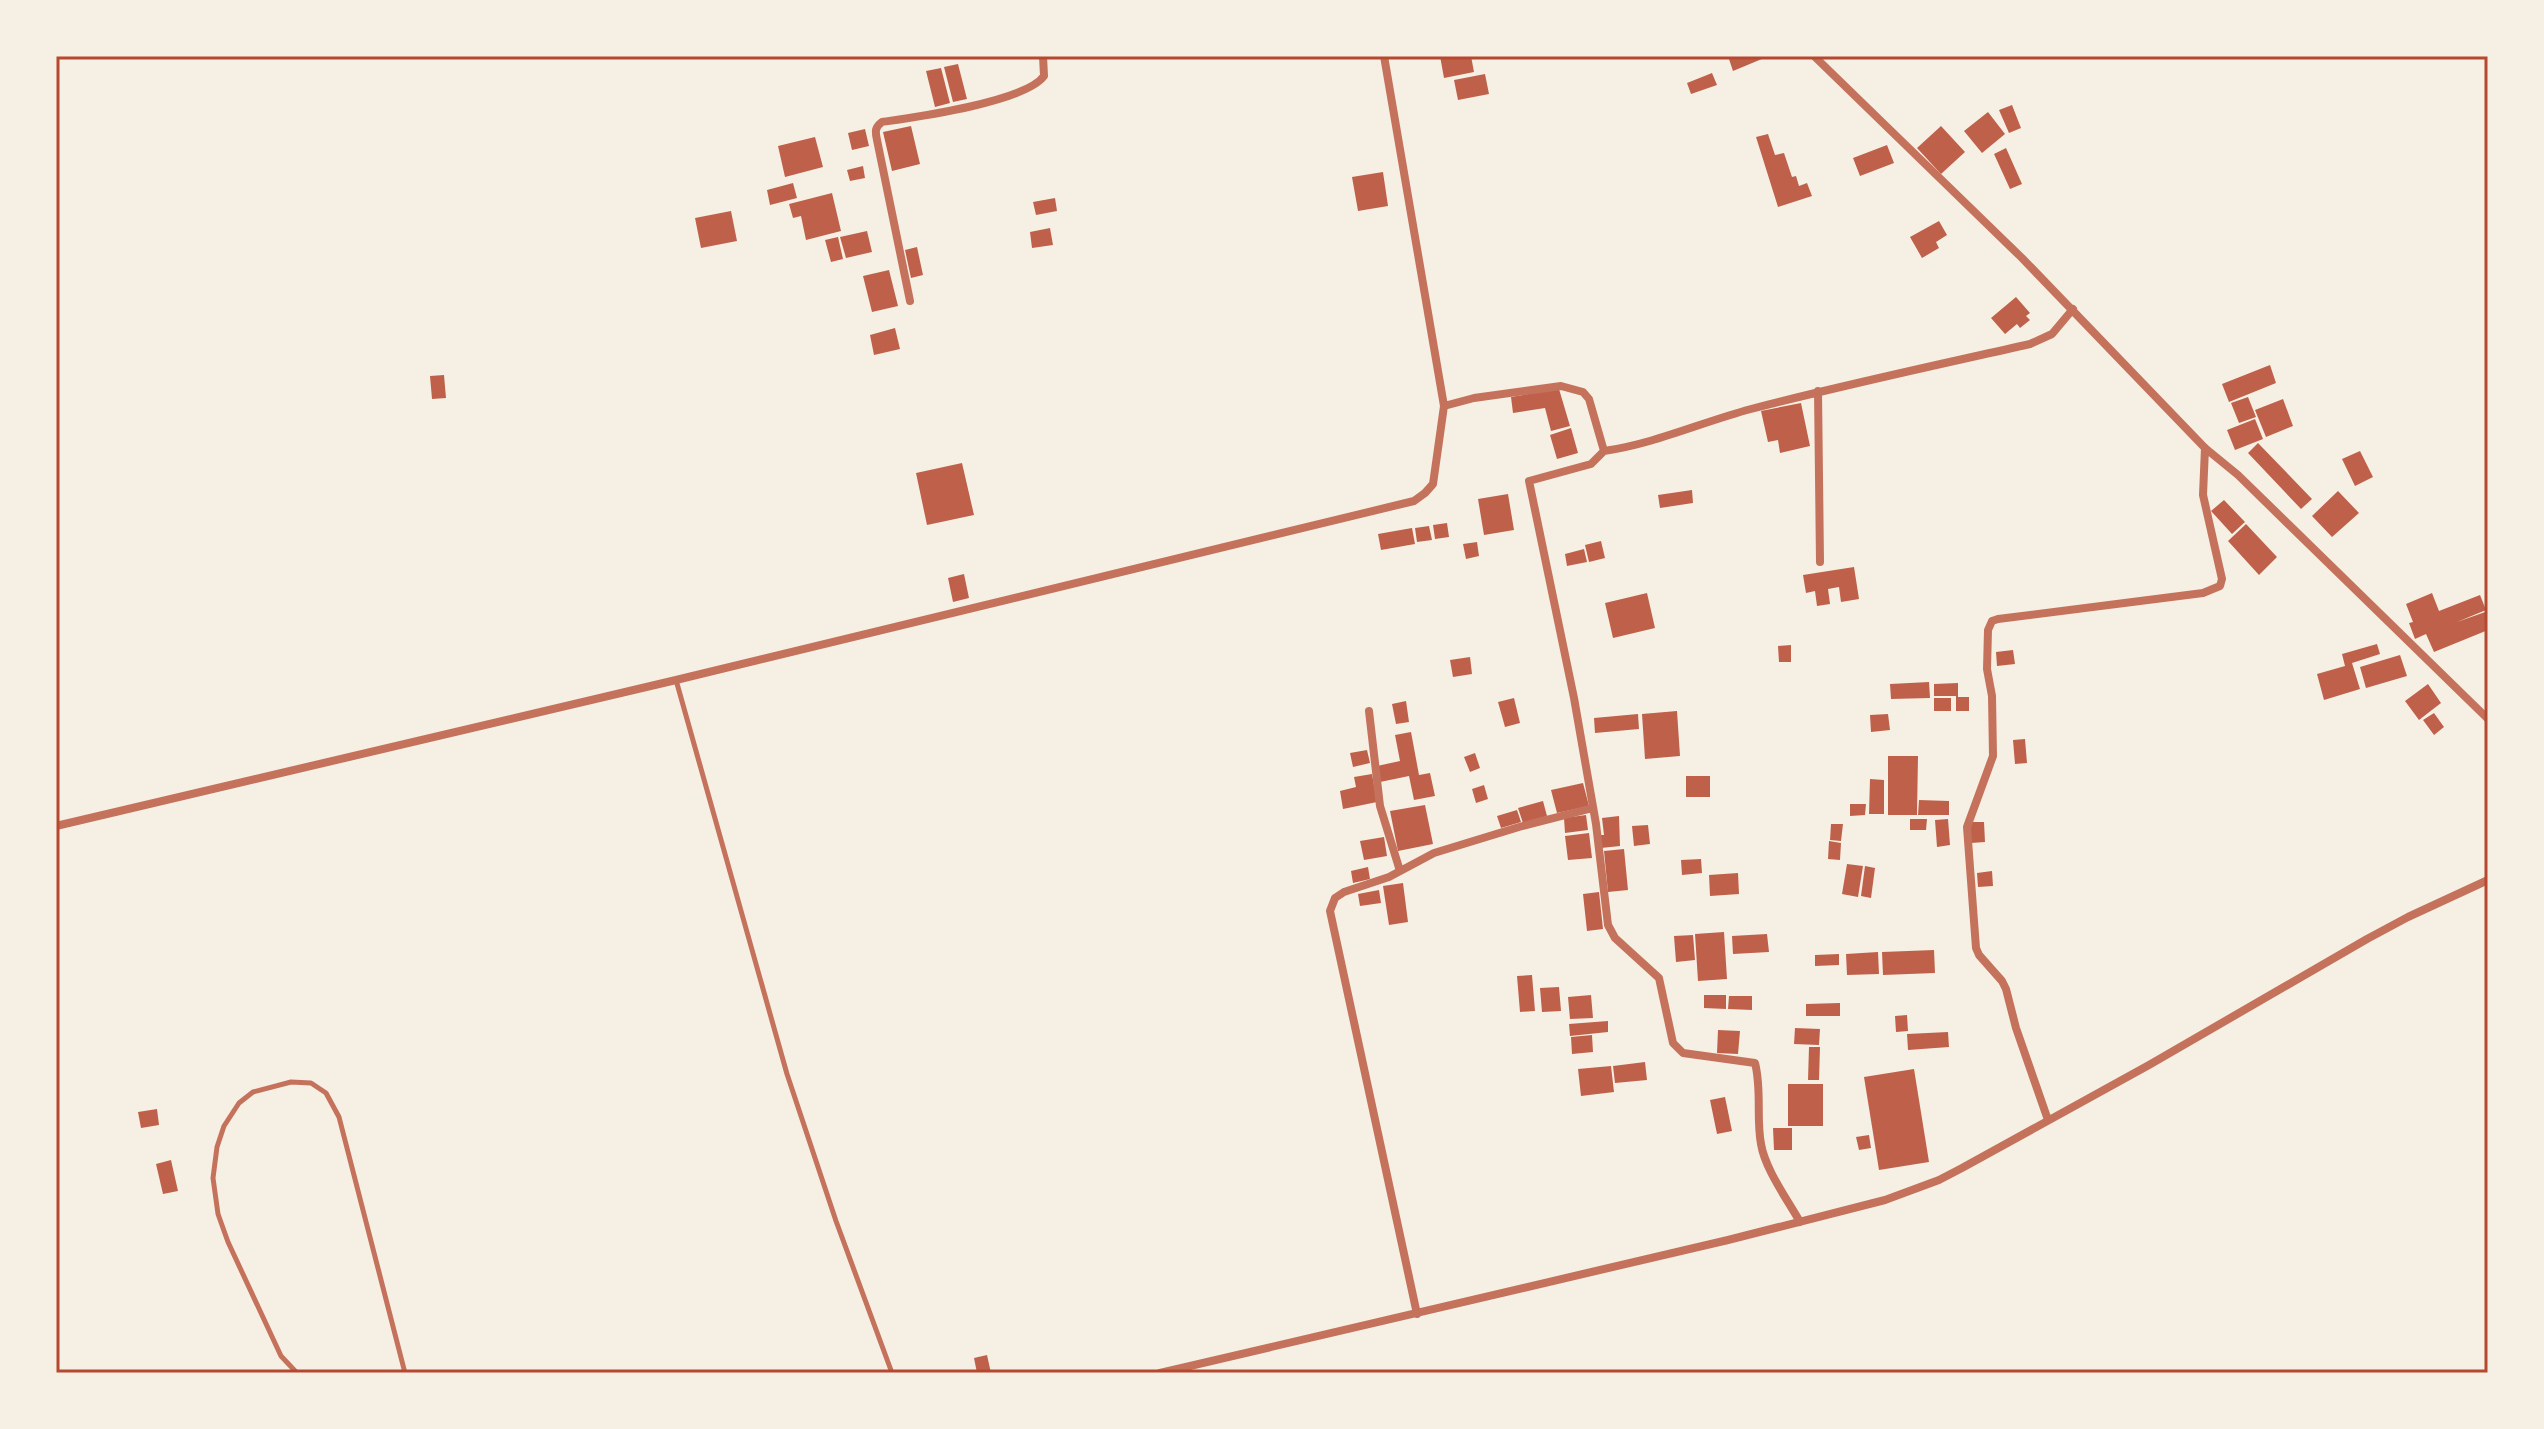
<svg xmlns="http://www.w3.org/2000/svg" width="2544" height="1429" font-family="'Archivo Narrow',sans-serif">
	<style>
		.building { fill: #bf614a }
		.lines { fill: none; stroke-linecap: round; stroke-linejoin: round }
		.service { stroke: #c5725c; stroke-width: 5 }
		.minor { stroke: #c5725c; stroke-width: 8 }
		.neatline { fill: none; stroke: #b5482f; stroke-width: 3 }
	</style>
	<rect width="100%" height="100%" fill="#f6efe4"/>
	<path class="building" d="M1440,56h31l3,16 -30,6z
		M1728,56h41l-36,15z
		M958,64l9,35 -14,3 -9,-35z
		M941,68l9,35 -15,4 -9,-36z
		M1712,73l5,12 -26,9 -4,-11z
		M1485,74l4,20 -31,6 -4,-20z
		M2012,105l9,23 -12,5 -10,-23z
		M1988,112l17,22 -23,19 -18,-22z
		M911,126l9,38 -28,7 -9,-39z
		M1941,126l24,26 -24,22 -24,-26z
		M865,129l4,17 -17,4 -4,-17z
		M1768,134l7,21 9,-2 8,24 4,-1 3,10 8,-3 5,13 -34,11 -22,-70z
		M815,137l8,30 -38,10 -7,-31z
		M1887,145l7,18 -34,13 -7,-18z
		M2006,148l16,36 -12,5 -16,-35z
		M863,166l2,12 -15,3 -3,-11z
		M1383,172l5,34 -30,5 -6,-34z
		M793,183l4,15 -27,7 -3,-15z
		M832,193l9,38 -35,9 -5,-24 -8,2 -4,-14z
		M1055,198l2,13 -21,4 -3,-13z
		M731,211l6,30 -36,7 -6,-30z
		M1939,221l8,14 -11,7 3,6 -17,10 -12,-21z
		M1050,228l3,17 -21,3 -2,-16z
		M867,231l5,21 -26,6 -6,-21z
		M838,237l5,22 -12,3 -6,-22z
		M917,247l6,28 -12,3 -6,-28z
		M889,270l9,36 -26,6 -9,-36z
		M2016,297l14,16 -4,3 4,4 -10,8 -3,-4 -12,10 -14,-16z
		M895,328l5,21 -26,6 -4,-20z
		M2270,365l6,18 -47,19 -7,-18z
		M444,375l2,23 -14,1 -2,-23z
		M1559,389l11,37 -19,5 -6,-23 -32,5 -2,-16z
		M2248,397l8,20 -17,6 -8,-20z
		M2283,399l10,27 -27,11 -11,-27z
		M1801,403l9,43 -30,7 -2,-13 -10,2 -7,-31z
		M2255,419l8,20 -28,11 -8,-20z
		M1571,428l7,25 -21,6 -7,-24z
		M2258,443l54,56 -11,10 -53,-56z
		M2360,451l13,26 -18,9 -13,-27z
		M962,463l12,52 -47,10 -11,-52z
		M1692,490l1,13 -33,5 -2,-13z
		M2338,491l21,22 -27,24 -20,-21z
		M1508,494l6,36 -30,5 -6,-36z
		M2224,500l21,22 -13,12 -21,-23z
		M1447,523l2,14 -14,2 -2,-14z
		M2246,524l31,33 -18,18 -31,-34z
		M1429,526l3,14 -15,2 -2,-14z
		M1412,528l3,16 -34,6 -3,-16z
		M1601,541l4,17 -16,4 -4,-17z
		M1477,542l2,14 -13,3 -3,-15z
		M1584,549l3,13 -20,4 -2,-12z
		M1854,567l5,32 -18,3 -2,-15 -11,2 2,15 -13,2 -2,-15 -9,2 -3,-18z
		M964,574l5,24 -16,4 -5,-24z
		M1647,593l8,35 -42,10 -8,-35z
		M2432,593l7,18 41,-16 6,15 -29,12 31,-11v19l-54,22 -8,-18 -11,5 -6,-16 4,-1 -7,-18z
		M2377,644l3,10 -28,9 8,26 -36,11 -7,-26 28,-8 -3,-12z
		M1791,645v17h-12l-1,-16z
		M2013,650l2,14 -18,2 -1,-14z
		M2400,655l7,21 -41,12 -6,-21z
		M1470,657l2,17 -19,3 -3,-17z
		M1929,682l1,16 -39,1 -1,-15z
		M1958,683v14h11v14h-13v-15h-22v-12z
		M2428,684l13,19 -22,17 -14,-19z
		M1514,698l6,25 -15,4 -7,-25z
		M1934,698h17v13h-17z
		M1406,701l3,21 -13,2 -4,-20z
		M1677,711l3,45 -35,3 -3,-45z
		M2434,713l10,14 -10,8 -11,-15z
		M1638,714l1,15 -44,4 -1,-15z
		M1888,714l2,16 -19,2 -1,-17z
		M1411,732l8,43 11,-2 5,23 -21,4 -5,-24 -29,6 -3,-16 23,-5 -5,-26z
		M2025,739l2,24 -12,1 -2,-24z
		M1367,750l3,13 -17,4 -3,-14z
		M1475,753l5,15 -10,4 -6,-15z
		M1888,756h30l-1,59h-29z
		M1372,774l5,28 -34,7 -3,-18 16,-4 -2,-10z
		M1686,776h24v21h-24z
		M1870,779l14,1v34h-15z
		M1583,783l6,23 -32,7 -6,-23z
		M1484,785l4,14 -12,4 -4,-14z
		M1919,800l30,1v14h-31z
		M1543,801l4,15 -24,7 -5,-15z
		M1850,804h16l-1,11 -15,1z
		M1425,805l8,39 -35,7 -8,-40z
		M1517,810l4,12 -20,6 -4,-12z
		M1586,815l2,15 -23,3 -1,-15z
		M1619,816l1,30 -19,2 -2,-13h5l-2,-17z
		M1910,819h17l-1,11h-16z
		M1948,819l2,26 -13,2 -2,-27z
		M1970,822h14l1,20 -14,1z
		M1831,824h12l-2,17 -11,-1z
		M1648,825l2,19 -16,2 -2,-20z
		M1589,833l3,25 -24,2 -3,-24z
		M1384,837l3,19 -23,4 -4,-19z
		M1829,841l12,2 -1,17 -12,-1z
		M1624,849l4,41 -20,2 -4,-41z
		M1701,859l1,14 -20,2 -1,-15z
		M1847,864l16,2 -5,31 -16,-3z
		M1865,866l10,2 -4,30 -10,-2z
		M1368,867l2,12 -17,4 -2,-12z
		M1992,871l1,15 -15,1 -1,-14z
		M1738,873l1,21 -29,2 -1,-21z
		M1403,883l5,39 -19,3 -6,-39z
		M1379,890l2,13 -21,3 -2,-12z
		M1599,892l4,37 -16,2 -4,-37z
		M1724,932l3,47 -29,2 -3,-47z
		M1767,934l2,18 -36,2 -1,-18z
		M1693,935l2,25 -19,2 -2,-26z
		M1934,950l1,23 -52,2 -1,-23z
		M1878,952l1,22 -32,1 -1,-21z
		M1839,954v11l-24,1v-11z
		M1532,975l3,36 -15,1 -3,-36z
		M1559,987l2,24 -19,1 -2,-24z
		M1591,995l2,23 -23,1 -2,-22z
		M1704,995h22v14l-22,-1z
		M1729,996h23v14l-24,-1z
		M1840,1003v13h-34v-12z
		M1907,1015l1,16 -12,1 -1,-16z
		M1608,1021v11l-38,4 -1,-12z
		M1795,1028l25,1 -1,16 -25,-1z
		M1718,1030l22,1 -2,23 -21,-1z
		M1948,1032l1,15 -41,3 -1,-16z
		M1592,1035l1,17 -21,2 -1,-17z
		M1809,1047h11l-1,33h-11z
		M1645,1062l2,18 -32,3 -2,-17z
		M1611,1066l3,26 -33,4 -3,-27z
		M1914,1069l15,93 -50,8 -15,-93z
		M1788,1084h35v42h-35z
		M1725,1097l7,34 -15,3 -7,-34z
		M157,1109l2,16 -18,3 -3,-16z
		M1773,1128h19v22h-18z
		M1869,1135l2,13 -12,2 -3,-13z
		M171,1160l7,31 -15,3 -7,-30z
		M987,1355l4,18h-14l-3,-15z"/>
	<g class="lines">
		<path class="service" d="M676,680l111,394 49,147 56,152
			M297,1373l-16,-17 -53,-114 -10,-28 -5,-36 4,-31 7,-21 15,-23 14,-11 38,-10 20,1 15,10 13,24 66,256"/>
		<path class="minor" d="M1814,56l208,202 183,190 33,27 250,244
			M910,301l-33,-161c-2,-9 -2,-13 5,-18 34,-5 143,-20 162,-46l-1,-20
			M1818,391l2,171
			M1444,406l30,-8 87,-12 22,6 6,7 15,52c50,-7 98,-29 147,-42 92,-24 186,-44 279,-65l22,-10 21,-25
			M1604,451l-13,13 -62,17 45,217 22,126 12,101 7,13 44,40 14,65 10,10 72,10c7,27 1,54 6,81 4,25 26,55 39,78
			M1369,711l11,95 20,65
			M56,826l620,-146 738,-179 11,-8 8,-9 11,-78 -60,-350
			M2048,1120l-32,-92 -10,-39 -4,-8 -23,-26 -3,-7 -9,-121 26,-71 -1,-60 -5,-27 1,-39 4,-9 6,-2 205,-26 17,-7 2,-7 -19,-84 2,-47
			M1417,1314l-87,-403 5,-13 9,-6 45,-15 45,-24 85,-26 74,-19
			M1160,1373l568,-133 157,-40 54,-20 23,-12 187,-103 218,-126 41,-22 80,-37"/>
	</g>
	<rect width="2544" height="1429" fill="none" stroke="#f6efe4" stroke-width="116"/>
	<rect x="58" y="58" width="2428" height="1313" class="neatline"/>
</svg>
